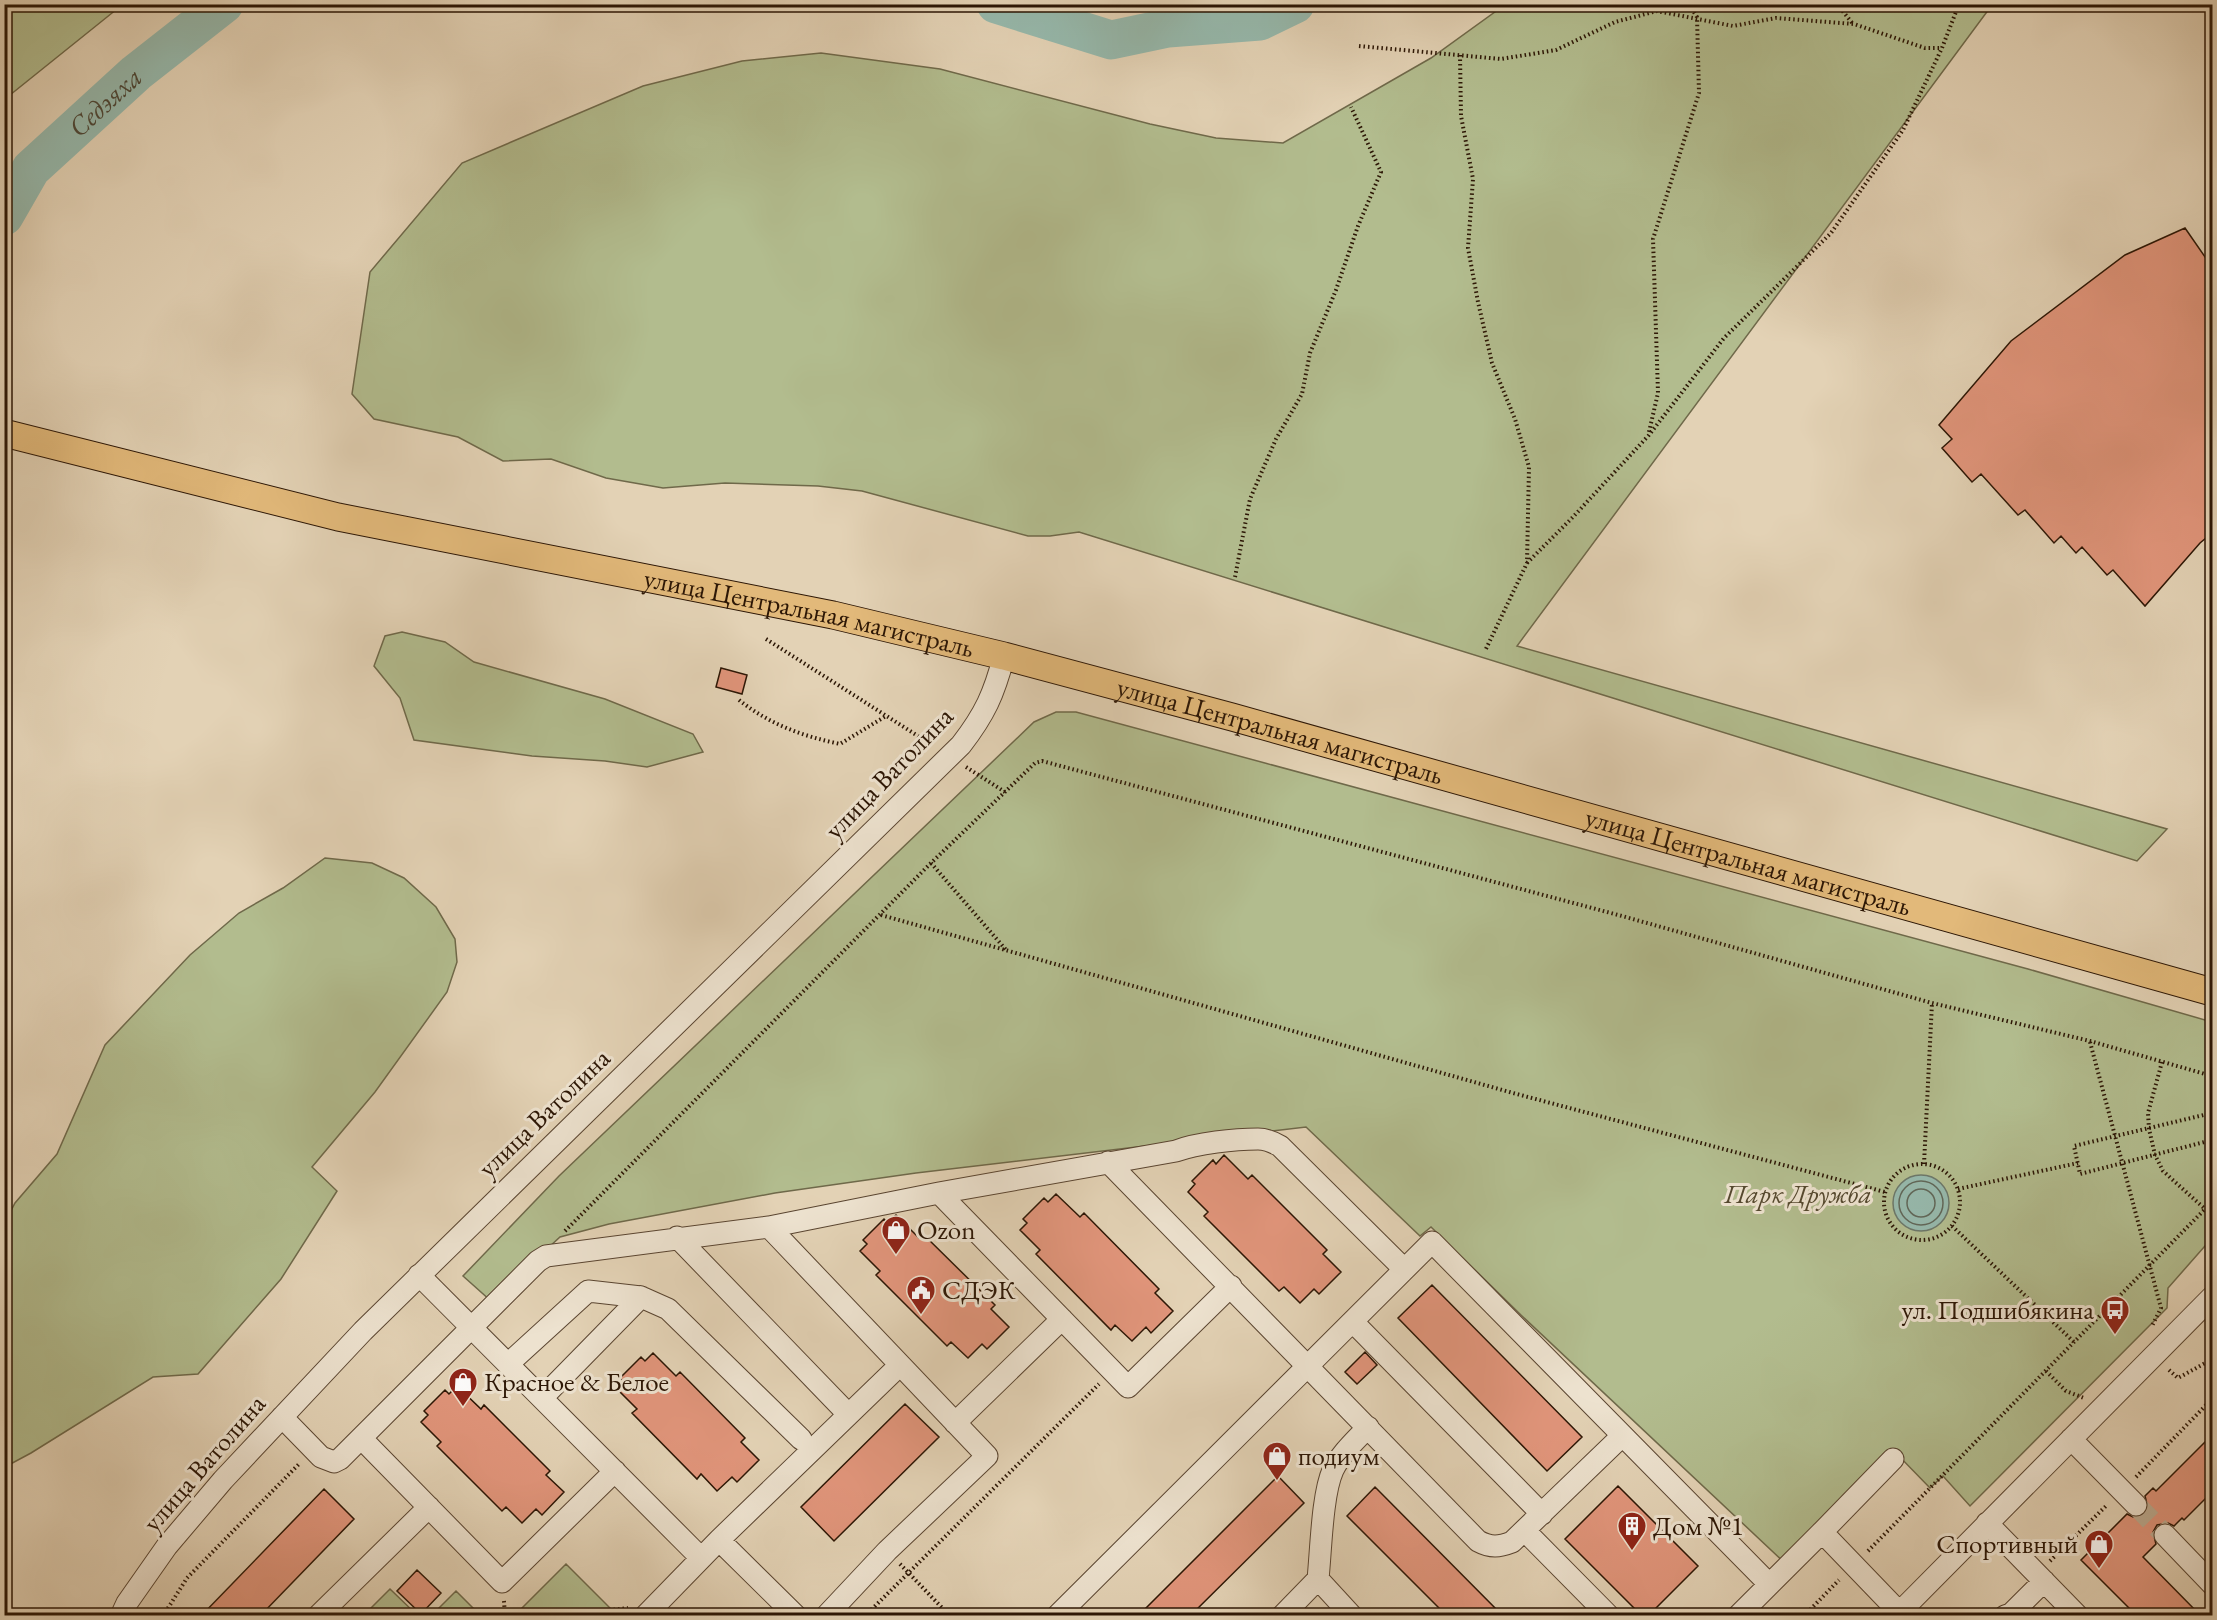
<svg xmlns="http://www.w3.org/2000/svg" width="2217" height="1620" font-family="'EB Garamond',serif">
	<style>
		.green { fill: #b2bc8e; stroke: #6f694a; stroke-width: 1.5 }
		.water { fill: #96b8ab; stroke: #6c7769; stroke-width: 1.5 }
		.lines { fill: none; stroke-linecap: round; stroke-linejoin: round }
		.shore { stroke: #616758; stroke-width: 1.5 }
		.river { stroke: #96b8ab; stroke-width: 39 }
		.building { fill: #e1957b; stroke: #2c1605; stroke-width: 1.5 }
		.minor-tunnel { stroke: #beac92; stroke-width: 21; stroke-dasharray: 21 10; stroke-linecap: butt }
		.minor-casing { stroke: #5a4531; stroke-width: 23 }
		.major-casing { stroke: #2c1605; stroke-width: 29 }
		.path { stroke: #2c1605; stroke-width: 4; stroke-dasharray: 1.5 3; stroke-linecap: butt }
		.minor { stroke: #ede2cf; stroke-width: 21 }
		.major { stroke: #e2b97a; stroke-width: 27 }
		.labels { text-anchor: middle; stroke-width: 6; stroke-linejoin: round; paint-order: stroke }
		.street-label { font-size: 27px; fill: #2c1605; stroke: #ede2cf }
		.park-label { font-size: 27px; font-style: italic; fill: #54482e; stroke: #ede2cf }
		.poi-label { font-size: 27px; fill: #2c1605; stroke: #ede2cf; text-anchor: start }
		.water-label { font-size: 28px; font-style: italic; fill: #4c4737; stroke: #ede2cf }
	</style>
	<rect width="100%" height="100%" fill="#e3d2b5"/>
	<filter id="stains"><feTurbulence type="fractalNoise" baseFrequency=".00333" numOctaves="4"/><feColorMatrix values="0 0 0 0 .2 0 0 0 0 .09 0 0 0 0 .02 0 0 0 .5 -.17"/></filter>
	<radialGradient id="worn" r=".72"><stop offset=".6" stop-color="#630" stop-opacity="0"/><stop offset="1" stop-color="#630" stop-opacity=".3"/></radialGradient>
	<path class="green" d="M5,4h117v1l-117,94z
		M1506,4l486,1 -475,641 650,183 -30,32 -1058,-329 -29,4h-22l-166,-45 -44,-5 -93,-3 -62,5 -57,-10 -55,-19 -48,2 -45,-24 -84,-18 -22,-25 18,-122 92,-109 181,-77 99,-25 79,-8 119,16 210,55 66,14 67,5 148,-85z
		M402,632l43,10 29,20 131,37 88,35 10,18 -56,15 -42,-6 -73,-5 -118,-16 -14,-42 -26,-32 11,-30z
		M1056,712h20l952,257 184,53v216l-44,50 -1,20 -197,198 -27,-30 -13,12 -34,-35 -108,113 -266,-250 -91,-89 -11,9 -114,-109 -390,46 -141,20 -166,31 -49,13 -69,64 -28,-25 96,-100 475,-454z
		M325,858l47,5 32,15 32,29 19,32 2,23 -10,30 -72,100 -63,75 25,24 -56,88 -83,95 -45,3 -122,76 -26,14 -1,-243 11,-21 42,-49 48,-109 85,-90 49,-42 44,-25z
		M566,1564l47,47 -4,5 -87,-1 -1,-6z
		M390,1589l27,26h-53z
		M456,1591l24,24h-48z"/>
	<path class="water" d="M1893 1203a28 28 0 1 1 56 0a28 28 0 1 1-56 0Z"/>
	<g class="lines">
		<path class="shore" d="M1899 1203a22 22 0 1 1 44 0a22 22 0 1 1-44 0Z
			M1907 1203a14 14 0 1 1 28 0a14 14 0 1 1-28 0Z"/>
		<g class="river">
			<path d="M996,4l115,36 57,-12 92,-7 35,-17"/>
			<path id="s1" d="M4,216l27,-47 105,-96 88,-69"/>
		</g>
	</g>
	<path class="building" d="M2185,228l27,39v266l-12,10 -55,63 -32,-36 -6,5 -25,-28 -6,6 -15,-17 -7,7 -29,-33 -7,5 -37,-41 -9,8 -30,-34 10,-9 -13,-14 72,-84 114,-86z
		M721,668l26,7 -5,19 -26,-7z
		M1224,1155l24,24 4,-4 75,75 -4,4 18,18 -22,22 -5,-5 -14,14 -16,-16 -5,4 -75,-75 4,-4 -20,-20 7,-8 -3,-3 21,-21 3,4z
		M1056,1194l24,23 4,-4 75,76 -4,4 18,18 -22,22 -5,-6 -14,14 -17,-16 -4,5 -75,-76 4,-4 -20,-20 7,-7 -4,-4 21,-21 4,4z
		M896,1215l23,23 4,-4 72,71 -4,4 18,18 -22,22 -5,-5 -14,14 -17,-16 -4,4 -71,-71 4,-4 -20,-20 7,-7 -4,-4 21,-21 4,4z
		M1432,1285l150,152 -35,34 -149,-153z
		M1365,1352l12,13 -20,19 -12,-12z
		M653,1353l23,23 4,-4 65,66 -4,4 18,18 -22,22 -5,-5 -15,14 -16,-17 -4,5 -65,-66 5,-4 -20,-20 7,-7 -4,-4 21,-21 4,4z
		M457,1386l24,23 3,-4 66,66 -4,4 18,17 -22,23 -6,-6 -14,14 -16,-16 -4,4 -65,-65 4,-4 -20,-20 7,-7 -4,-4 21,-21 4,4z
		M905,1404l34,33 -105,104 -33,-34z
		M2212,1435v57l-28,28 -2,-2 -8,8 -6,-3 -11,2 -4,7 3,12 -13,13 58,59h-64l-56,-56 46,-46 6,3 11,-3 4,-6 -3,-12 8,-8 3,3z
		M1278,1476l26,27 -114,113h-52z
		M1618,1486l80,80 -50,50h-6l-77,-77z
		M1375,1487l128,129h-56l-100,-100z
		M324,1489l30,30 -94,97h-59z
		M417,1570l24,23 -20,21 -24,-23z"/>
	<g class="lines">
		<path class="minor-tunnel" d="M2136,1505l29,30"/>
		<g class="minor-casing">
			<path id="minor" d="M1108,1162l370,379c13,7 21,6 34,1l110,-106
				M939,1193l189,194 103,-101
				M769,1227l170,-34 237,-42c21,-8 59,-12 82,-12 8,0 15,3 22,7l124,123
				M677,1237l171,177
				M419,1275l282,283
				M1353,1322l189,192
				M508,1364l80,-73 53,6
				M542,1398l99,-101 27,12 133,130
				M282,1417l39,40 13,5 6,-3 198,-198 8,-5 223,-29 218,229 -100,95 -61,65
				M955,1423l107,-104
				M361,1438l141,144 113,-111
				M2071,1439l65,66
				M1987,1523l91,93
				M1525,1531l84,85
				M1822,1532l71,-73
				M2165,1535l47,49
				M719,1540l181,-175
				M121,1616l6,-13 40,-57 56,-66 140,-149 598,-586c24,-31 33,-51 43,-89
				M318,1616l111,-109
				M645,1616l74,-76 77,76
				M1057,1616l375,-374 337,342
				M1282,1616l36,-37
				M1352,1616l-34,-37c3,-28 4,-85 15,-109 8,-17 23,-30 35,-43
				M1738,1616l84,-84 77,80
				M1896,1616l316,-319
				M2005,1616l6,-2 33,-33"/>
		</g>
		<g class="major-casing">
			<g id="major">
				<path id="s2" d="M4,433l334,84 495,98 171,41 228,61 980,275"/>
			</g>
		</g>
		<path class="path" d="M1837,4l16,20
			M1359,46l142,13 55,-9 59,-28 42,-11 76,15 43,-8 78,6 71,24h17
			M1460,55l1,61 12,63 -5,69 10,54 14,61 23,56 14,48 -2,96 -42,88
			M1649,432l9,-39 -5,-154 46,-146 -2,-76 -5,-8 1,-5
			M1527,563l46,-46 76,-82 75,-97 107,-105 72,-103 39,-82 17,-44
			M1235,577l15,-78 26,-60 26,-45 8,-41 26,-63 22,-64 23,-54 -30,-65
			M766,639l166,106
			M739,700c30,24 63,36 101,44l46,-28
			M966,767l39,25
			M931,863l76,88
			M881,915l632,178 372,99
			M2090,1042l71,266 -9,18
			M2162,1062l-14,51 1,16 6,26 8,16 42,38
			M2212,1113l-138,33 6,28 132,-34
			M1884 1202a38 38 0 1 1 76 0a38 38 0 1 1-76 0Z
			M1924,1164l8,-161
			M1958,1189l120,-26
			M1952,1226l123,117
			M565,1231l366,-368 104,-100 7,-2 580,155 310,87 158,38 122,35
			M2169,1370l9,8 31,-17 3,4
			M2046,1371l20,20 18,7
			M2136,1477l76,-78
			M1868,1551l344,-349
			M2050,1561l57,-56
			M900,1564l50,52
			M504,1601l1,15
			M163,1616l24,-38 112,-114
			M560,1616l68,-8
			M865,1616l234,-232
			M1804,1616l35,-36"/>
		<use href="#minor" class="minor"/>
		<use href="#major" class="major"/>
	</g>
	<defs>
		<g id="shop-pin" transform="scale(1.5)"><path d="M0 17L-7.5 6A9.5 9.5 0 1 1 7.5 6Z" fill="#8f2418" stroke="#ede2cf"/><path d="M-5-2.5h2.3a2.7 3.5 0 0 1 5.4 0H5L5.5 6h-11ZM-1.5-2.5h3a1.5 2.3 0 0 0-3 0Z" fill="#fff"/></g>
		<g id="civic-pin" transform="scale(1.5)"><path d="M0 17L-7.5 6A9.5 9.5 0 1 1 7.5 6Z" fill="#8f2418" stroke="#ede2cf"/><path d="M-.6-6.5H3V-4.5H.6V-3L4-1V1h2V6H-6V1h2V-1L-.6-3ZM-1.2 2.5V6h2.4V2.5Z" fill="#fff"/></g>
		<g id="bus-pin" transform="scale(1.5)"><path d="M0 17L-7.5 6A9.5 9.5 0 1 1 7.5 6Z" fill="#8f2418" stroke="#ede2cf"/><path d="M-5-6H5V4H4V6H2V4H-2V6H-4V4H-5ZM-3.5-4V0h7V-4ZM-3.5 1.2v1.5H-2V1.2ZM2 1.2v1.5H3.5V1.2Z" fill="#fff"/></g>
		<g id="building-pin" transform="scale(1.5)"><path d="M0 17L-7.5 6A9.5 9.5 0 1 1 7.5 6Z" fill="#8f2418" stroke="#ede2cf"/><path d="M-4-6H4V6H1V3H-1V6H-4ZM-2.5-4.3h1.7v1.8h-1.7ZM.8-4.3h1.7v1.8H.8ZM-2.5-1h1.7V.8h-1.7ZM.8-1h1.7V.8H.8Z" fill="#fff"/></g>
	</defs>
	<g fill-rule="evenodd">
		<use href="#shop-pin" x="896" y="1230"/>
		<use href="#civic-pin" x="921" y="1290"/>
		<use href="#bus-pin" x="2115" y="1310"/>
		<use href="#shop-pin" x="463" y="1382"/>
		<use href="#shop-pin" x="1277" y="1456"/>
		<use href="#building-pin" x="1632" y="1526"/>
		<use href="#shop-pin" x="2099" y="1544"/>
	</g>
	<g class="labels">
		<g class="street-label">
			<text dy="9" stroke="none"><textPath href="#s2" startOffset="825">улица Центральная магистраль</textPath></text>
			<text dy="9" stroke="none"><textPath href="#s2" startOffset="1311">улица Центральная магистраль</textPath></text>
			<text transform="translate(889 773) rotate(-46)" y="9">улица Ватолина</text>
			<text dy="9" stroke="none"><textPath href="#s2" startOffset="1797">улица Центральная магистраль</textPath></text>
			<text transform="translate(544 1113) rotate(-44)" y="9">улица Ватолина</text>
			<text transform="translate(204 1463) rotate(-49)" y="9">улица Ватолина</text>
		</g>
		<g class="park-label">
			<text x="1798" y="1203">Парк Дружба</text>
		</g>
		<g class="poi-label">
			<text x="917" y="1239">Ozon</text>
			<text x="942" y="1299">СДЭК</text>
			<text x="2094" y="1319" text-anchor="end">ул. Подшибякина</text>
			<text x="484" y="1391">Красное &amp; Белое</text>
			<text x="1298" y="1465">подиум</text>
			<text x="1653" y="1535">Дом №1</text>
			<text x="2078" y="1553" text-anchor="end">Спортивный</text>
		</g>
		<g class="water-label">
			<text dy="10" stroke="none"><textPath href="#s1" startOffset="154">Седэяха</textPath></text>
		</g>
	</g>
	<rect width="2217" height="1620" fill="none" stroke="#e3d2b5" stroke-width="24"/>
	<rect x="6" y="6" width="2205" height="1608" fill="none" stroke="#2c1605" stroke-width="3"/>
	<rect x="12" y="12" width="2193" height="1596" fill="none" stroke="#2c1605" stroke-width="1.5"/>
	<rect width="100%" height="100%" filter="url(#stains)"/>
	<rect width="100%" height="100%" fill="url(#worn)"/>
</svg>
